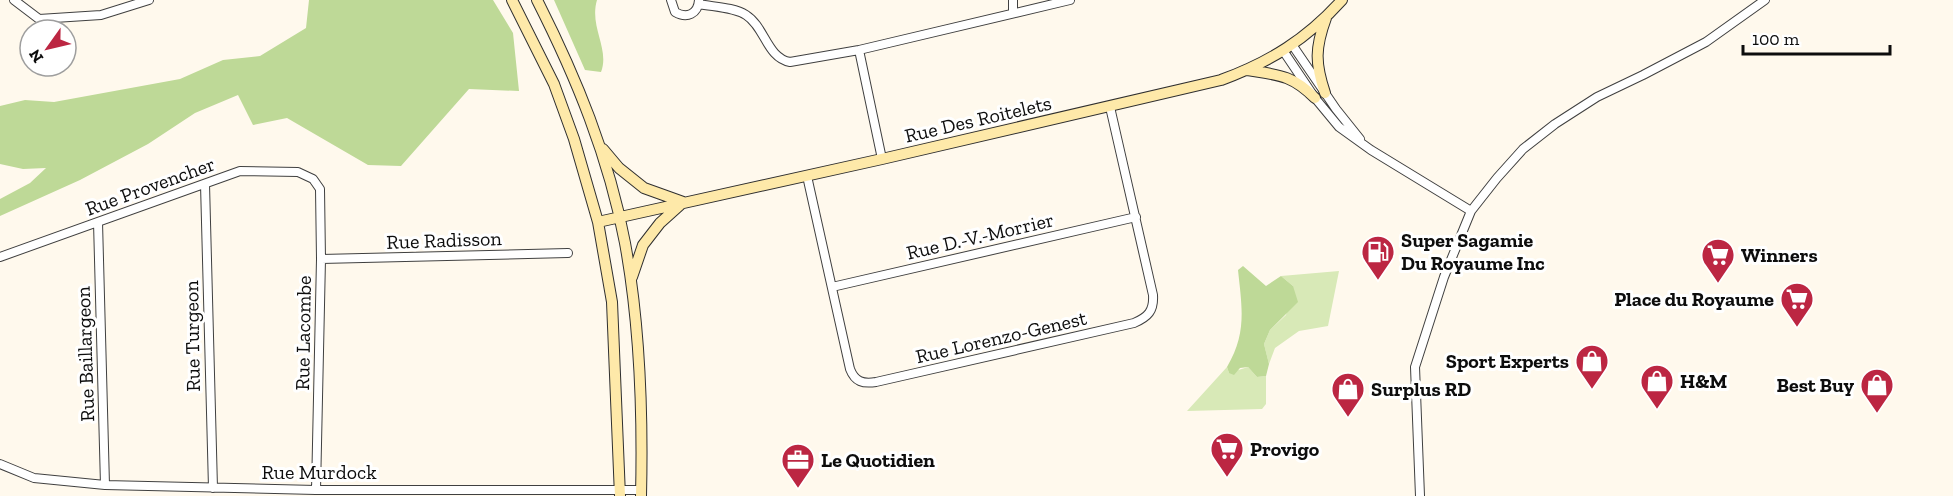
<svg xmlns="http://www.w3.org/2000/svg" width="1953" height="496" font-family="'Zilla Slab',serif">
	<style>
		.green { fill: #d8e9b7 }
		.forest { fill: #bed997 }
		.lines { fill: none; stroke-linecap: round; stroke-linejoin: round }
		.street-casing { stroke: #404040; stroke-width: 10 }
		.secondary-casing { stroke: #2f2f2f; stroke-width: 12 }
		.street { stroke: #fff; stroke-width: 8 }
		.secondary { stroke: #fee9a9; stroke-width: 10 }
		.labels { text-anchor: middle; stroke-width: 6; stroke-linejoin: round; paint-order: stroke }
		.street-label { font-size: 20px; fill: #0d0d0d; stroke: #fff }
		.poi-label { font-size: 20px; font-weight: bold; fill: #0d0d0d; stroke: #fff; text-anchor: start }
	</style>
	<rect width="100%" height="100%" fill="#fff9ed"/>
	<path class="green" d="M1339,271l-11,55 -29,5 -24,17 -6,16 -5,-20 6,-14 16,-15 7,-29 -12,-10z
		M1227,367l2,6 19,-6 9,10 9,-1v28l-4,5 -75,2z"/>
	<path class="forest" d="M309,0h184l20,33 6,58 -50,-2 -68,77 -33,-1 -81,-47 -34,7 -15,-30 -43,18 -47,31 -68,36 -80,36v-17l30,-16 16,-15 -23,1 -23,-5v-58l25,-6 29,2 126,-23 43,-19 37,-4 46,-28z
		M554,0h43c-8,27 13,49 4,72l-16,-2z
		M1243,266l23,20 15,-10 12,10 5,16 -28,28 -6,14 5,20 -3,12 -9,1 -9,-10 -8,1 -6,7 -5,-2 -2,-6c20,-34 15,-59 11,-97z"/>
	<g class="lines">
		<g class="street-casing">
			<path id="street" d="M14,0l25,19 62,-4 48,-15
				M671,0l4,12c12,7 23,2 24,-12
				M699,4c15,3 34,3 47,11 19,12 21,43 44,47l69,-12 211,-50
				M1013,13v-13
				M1293,46l43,63 24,30
				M859,50l23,109
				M1284,52l31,46 24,29 32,23 100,61
				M807,176l43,193c5,13 13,15 26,13l258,-59c14,-6 20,-12 19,-28l-43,-188
				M205,184l8,304
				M98,222l7,263
				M0,257l240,-86 58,1 15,7 7,10 1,70 -5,231
				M321,259l247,-6
				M832,287l304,-70
				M0,464l34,14 71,7 211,5h325
				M1420,496l-5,-129 29,-90 27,-66 26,-33 26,-29 32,-25 42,-27 46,-22 63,-33 59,-42"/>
		</g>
		<g class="secondary-casing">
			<path id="secondary" d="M512,0l42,84 20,55 24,83 14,80 8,194
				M537,0c39,77 72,157 88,243 15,82 18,169 16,253
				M1247,70c32,5 45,5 68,28
				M1325,93c-10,-30 -10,-45 1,-75
				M603,149l16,19 25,20 39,14
				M598,222l284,-63 339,-79c49,-18 86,-41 121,-80
				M632,277l11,-32 17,-22 20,-18"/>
		</g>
		<use href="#street" class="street"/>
		<use href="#secondary" class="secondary"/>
	</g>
	<defs>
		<g id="fuel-pin" transform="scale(1.725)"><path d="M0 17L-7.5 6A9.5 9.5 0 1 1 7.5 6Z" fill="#bc2642" stroke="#fff"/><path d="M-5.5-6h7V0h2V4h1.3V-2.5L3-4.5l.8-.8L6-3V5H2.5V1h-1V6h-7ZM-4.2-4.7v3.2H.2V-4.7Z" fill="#fff"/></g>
		<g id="supermarket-pin" transform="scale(1.725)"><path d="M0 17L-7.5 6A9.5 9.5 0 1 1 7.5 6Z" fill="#bc2642" stroke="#fff"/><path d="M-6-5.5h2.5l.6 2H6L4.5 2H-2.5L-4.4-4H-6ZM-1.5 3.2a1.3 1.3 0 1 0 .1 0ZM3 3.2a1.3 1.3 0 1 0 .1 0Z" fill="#fff"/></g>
		<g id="shop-pin" transform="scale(1.725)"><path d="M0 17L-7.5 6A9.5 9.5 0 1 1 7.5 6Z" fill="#bc2642" stroke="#fff"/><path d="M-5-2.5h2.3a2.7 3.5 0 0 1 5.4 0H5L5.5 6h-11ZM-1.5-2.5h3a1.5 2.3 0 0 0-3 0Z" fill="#fff"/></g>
		<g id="office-pin" transform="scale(1.725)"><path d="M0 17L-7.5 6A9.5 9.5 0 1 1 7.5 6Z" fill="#bc2642" stroke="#fff"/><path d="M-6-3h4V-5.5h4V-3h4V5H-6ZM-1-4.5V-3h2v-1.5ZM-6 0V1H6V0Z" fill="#fff"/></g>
	</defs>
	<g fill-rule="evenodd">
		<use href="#fuel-pin" x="1378" y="252"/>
		<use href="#supermarket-pin" x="1718" y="255"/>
		<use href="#supermarket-pin" x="1797" y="299"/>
		<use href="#shop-pin" x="1592" y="361"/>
		<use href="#shop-pin" x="1657" y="381"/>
		<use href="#shop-pin" x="1877" y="385"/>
		<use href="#shop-pin" x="1348" y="389"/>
		<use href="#supermarket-pin" x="1227" y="449"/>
		<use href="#office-pin" x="798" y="460"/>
	</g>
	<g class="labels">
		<g class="street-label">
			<text transform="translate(978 119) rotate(-13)" y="7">Rue Des Roitelets</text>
			<text transform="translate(150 186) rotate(-20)" y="7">Rue Provencher</text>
			<text transform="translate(980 236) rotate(-13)" y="7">Rue D.-V.-Morrier</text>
			<text transform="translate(444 240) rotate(-2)" y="7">Rue Radisson</text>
			<text transform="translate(303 333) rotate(-89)" y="7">Rue Lacombe</text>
			<text transform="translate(192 336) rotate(-91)" y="7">Rue Turgeon</text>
			<text transform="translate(1001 337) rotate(-13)" y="7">Rue Lorenzo-Genest</text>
			<text transform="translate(85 354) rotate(-92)" y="7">Rue Baillargeon</text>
			<text x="319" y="479">Rue Murdock</text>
		</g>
		<g class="poi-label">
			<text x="1401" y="247">Super Sagamie<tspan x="1401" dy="23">Du Royaume Inc</tspan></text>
			<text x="1741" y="262">Winners</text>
			<text x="1774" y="306" text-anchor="end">Place du Royaume</text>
			<text x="1569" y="368" text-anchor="end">Sport Experts</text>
			<text x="1680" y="388">H&amp;M</text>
			<text x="1854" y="392" text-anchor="end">Best Buy</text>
			<text x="1371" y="396">Surplus RD</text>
			<text x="1250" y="456">Provigo</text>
			<text x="821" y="467">Le Quotidien</text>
		</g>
	</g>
	<g transform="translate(48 48) rotate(236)"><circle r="28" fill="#ffffff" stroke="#9e9e9e" stroke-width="1.5"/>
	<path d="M0-4.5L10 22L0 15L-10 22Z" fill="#bc2642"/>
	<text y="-9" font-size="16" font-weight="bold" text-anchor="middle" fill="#0d0d0d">N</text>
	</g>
	<path d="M1743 45v9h147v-9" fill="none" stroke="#0d0d0d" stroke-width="3"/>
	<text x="1752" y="45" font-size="18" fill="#0d0d0d" stroke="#ffffff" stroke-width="4.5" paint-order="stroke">100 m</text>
</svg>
